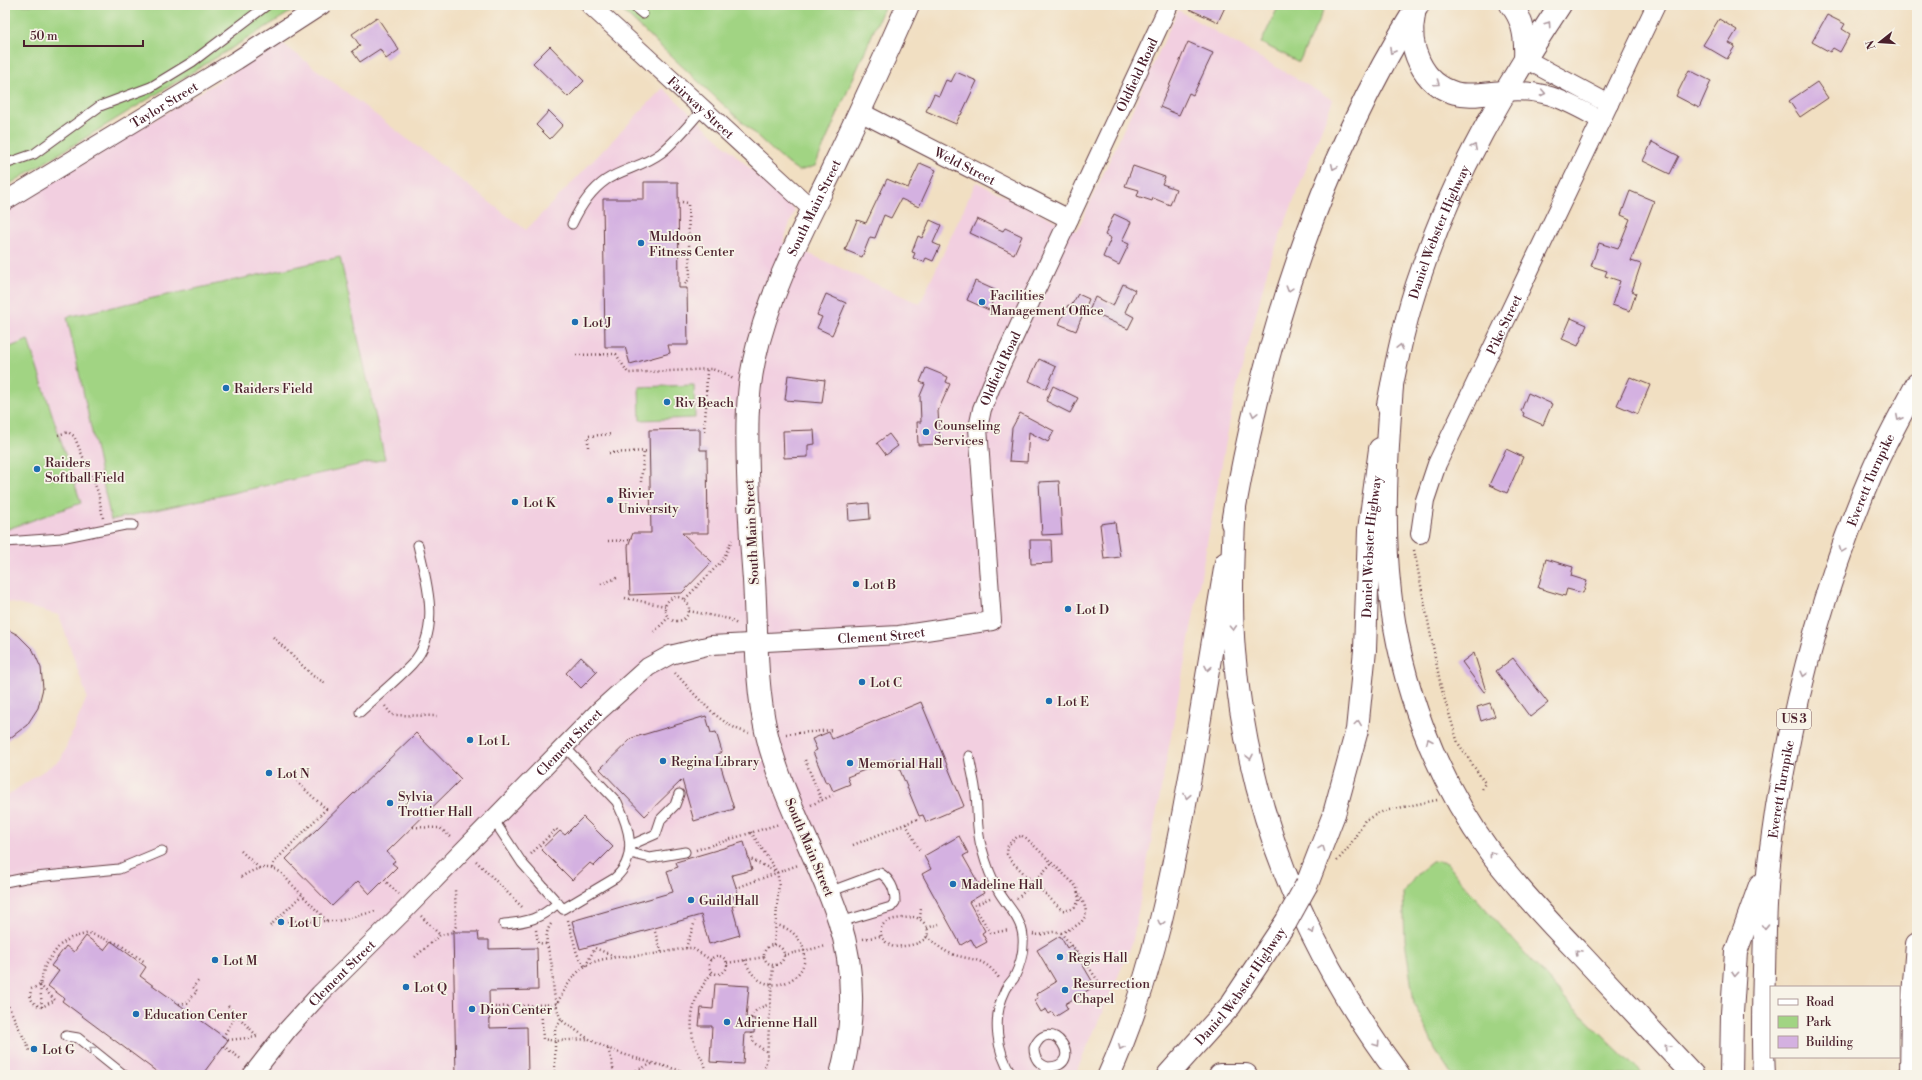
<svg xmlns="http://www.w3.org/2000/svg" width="1922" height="1080" font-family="'Libre Bodoni',serif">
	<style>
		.built { fill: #f2cfe0 }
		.green { fill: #a1d483; stroke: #767a57 }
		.building { fill: #d4b1e1 }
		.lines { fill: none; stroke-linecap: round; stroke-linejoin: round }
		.service-casing { stroke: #633c42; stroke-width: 11 }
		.minor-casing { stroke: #633c42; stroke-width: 20 }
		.tertiary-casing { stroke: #633c42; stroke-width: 24 }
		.primary-casing { stroke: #633c42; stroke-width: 24 }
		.motorway-casing { stroke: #633c42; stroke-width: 24 }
		.path { stroke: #633c42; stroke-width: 2.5; stroke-dasharray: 1 3; stroke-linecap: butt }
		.service { stroke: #fff; stroke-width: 9 }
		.minor { stroke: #fff; stroke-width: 18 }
		.tertiary { stroke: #fff; stroke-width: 22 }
		.primary { stroke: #fff; stroke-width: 22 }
		.motorway { stroke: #fff; stroke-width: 22 }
		.primary-bridge-casing { stroke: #633c42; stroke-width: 24; stroke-linecap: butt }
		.primary-bridge { stroke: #fff; stroke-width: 22 }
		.oneway { stroke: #ae9aa0 }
		.poi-dot { fill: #1f6fb2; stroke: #f7f3e8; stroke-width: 1.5 }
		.labels { text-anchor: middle; stroke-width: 3.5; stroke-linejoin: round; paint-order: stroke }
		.shield { fill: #f7f3e8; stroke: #7e5f64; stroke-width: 1 }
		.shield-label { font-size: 12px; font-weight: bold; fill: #4a1f2b }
		.street-label { font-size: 13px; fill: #4a1f2b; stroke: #f7f3e8 }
		.poi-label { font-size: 13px; fill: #4a1f2b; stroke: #f7f3e8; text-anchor: start }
	</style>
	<rect width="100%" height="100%" fill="#f7f3e8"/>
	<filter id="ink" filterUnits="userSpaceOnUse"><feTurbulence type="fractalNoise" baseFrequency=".025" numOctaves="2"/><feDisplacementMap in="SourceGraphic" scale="8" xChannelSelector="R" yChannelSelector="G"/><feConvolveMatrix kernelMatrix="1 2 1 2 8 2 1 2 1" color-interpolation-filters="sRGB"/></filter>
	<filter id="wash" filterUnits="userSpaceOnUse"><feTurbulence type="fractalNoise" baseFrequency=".012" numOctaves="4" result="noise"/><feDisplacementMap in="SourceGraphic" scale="16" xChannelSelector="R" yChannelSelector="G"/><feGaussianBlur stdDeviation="0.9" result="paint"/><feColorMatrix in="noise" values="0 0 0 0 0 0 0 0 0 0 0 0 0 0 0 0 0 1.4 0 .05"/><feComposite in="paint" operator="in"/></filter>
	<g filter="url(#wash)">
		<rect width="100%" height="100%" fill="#f1dfc2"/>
		<path class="built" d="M1178,10l155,90 -64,164 -35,135 -102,545 -57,131h-1070v-278l56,-38 26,-62 -28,-82 -54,-14v-391l277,-167 244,187 137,-142 132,122 -12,32 137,62 56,-122 101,49z"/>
		<path class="green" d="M5,5h297l-297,182z
			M616,5h269l-70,161 -16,5 -16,-11z
			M1279,5h47l-27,57 -38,-19z
			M340,257l45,202 -274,61 -44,-203z
			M28,340l53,163 -76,27v-181z
			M694,385l1,33 -55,2 -1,-33z
			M1438,861l9,2 13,17 111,125 72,70h-191l-17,-26 -21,-46 -9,-63 -2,-47 15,-20 14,-11z"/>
		<g id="blocks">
			<path class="building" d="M1180,5h46l-8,17z
				M1827,15l18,9 -3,5 8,5 -10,18 -7,-4 -3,4 -18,-10z
				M377,17l22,33 -13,9 -6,-10 -20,13 -8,-11 8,-5 -8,-12z
				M1719,19l18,11 -8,13 6,3 -8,13 -24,-14z
				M1188,42l25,11 -20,42 -4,-2 -10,22 -19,-8z
				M550,46l34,35 -16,16 -35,-34z
				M1689,70l22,11 -12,27 -23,-12z
				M956,72l21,9 -16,34h-1l-4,9 -30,-13 8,-17 5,2 7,-16 5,2z
				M1817,82l11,16 -28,19 -11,-16z
				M549,111l14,14 -13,14 -14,-14z
				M1652,142l27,14 -9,18 -27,-13z
				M920,163l16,7 -17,37 -18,-8 -10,19 -7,-3 -9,23 -5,-1 -8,20 -17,-7 12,-30 9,3 21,-44 21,9z
				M1133,166l32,11 -3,7 14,5 -6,16 -17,-7 -1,3 -15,-5 2,-6 -14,-4z
				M644,182h34l1,106h8l1,57h-20l2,8 -40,11 -5,-17h-20l-2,-148h41z
				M1630,191l24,10 -23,60 10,3 -9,27 4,2 -6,18 -18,-6 8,-24 -15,-5 2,-5 -16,-5 8,-23 19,6 12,-30 -9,-4z
				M1114,214l17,8 -9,19 7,3 -10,21 -16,-8 8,-19 -6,-3z
				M977,219l26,12 2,-3 17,8 -8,18 -44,-21z
				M930,220l11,5 -8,18 7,3 -7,15 -7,-3 -2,4 -11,-4 2,-5 -3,-1 6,-16 4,2z
				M975,281l22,10 -8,19 -22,-10z
				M1123,284l12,6 -10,22 9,5 -6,12 -39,-18 6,-14 18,9z
				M826,294l20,9 -14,32 -15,-7 5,-11 -5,-2z
				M1078,294l11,5 -13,32 -17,-7 9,-19 3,1z
				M1571,318l16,7 -9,21 -16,-7z
				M1039,359l17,8 -10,22 -17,-8z
				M926,368l22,9 -2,5 4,2 -12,27 2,33 -22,1 -1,-23h4l-1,-26 5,-12 -5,-2z
				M788,375l37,5 -3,23 -37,-3z
				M1630,377l20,8 -12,29 -21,-9z
				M1053,386l25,12 -8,15 -24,-12z
				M1528,393l24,11 -9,21 -20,-9 1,-3 -3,-2z
				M1020,413l34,18 -6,11 -19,-10 -2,30 -18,-1 3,-33z
				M700,429v21h7l1,83h-26l30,29 -30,31 -52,2 -2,-49 5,-13h18l-2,-103z
				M814,430l1,14 -7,1v12l-24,1 -1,-27z
				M889,434l9,12 -12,9 -9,-12z
				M1506,449l17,8 -16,36 -18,-8z
				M1059,481l3,53 -20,1 -3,-53z
				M869,503l1,16 -21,2 -1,-16z
				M1115,522l5,35 -16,2 -4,-35z
				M1030,540h21l1,23 -21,1z
				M1546,559l27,8 -2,9 16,5 -4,12 -16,-4 -2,7 -27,-8z
				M5,628l13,7 15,15 8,18 2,20 -5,20 -11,17 -22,17z
				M1474,653l12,38 -2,1 -22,-30z
				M581,657l16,15 -16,16 -15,-15z
				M1513,658l35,45 -18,14 -34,-46z
				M921,702l43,104 -38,16 -3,-7 -4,1 -24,-58 -48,19 3,7 -17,7 -4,-9 -3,1 -13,-31 4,-2 -5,-11 17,-7 3,7z
				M1490,703l5,13 -14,5 -4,-14z
				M706,716l5,17 5,-1 6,20 -5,2 17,55 -40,12 -12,-41 -37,36 -45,-47 32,-31z
				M416,733l45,46 -74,73 8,9 -3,2 5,4 -27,27 -12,-13 -26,25 -46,-47z
				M583,817l30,30 -19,19 -4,-3 -18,17 -31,-31 19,-18 5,4z
				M959,836l9,17 -5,3 21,37 -15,9 16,29 -3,2 5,9 -11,6 -5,-9 -10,6 -39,-71 9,-5 -7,-13z
				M744,842l8,28 -20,5 6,18 -5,2 3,9 -4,2 8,29 -31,9 -8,-29 -121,34 -8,-28 101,-29 -6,-21 11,-4 -2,-5z
				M453,932h25l1,8h10v9l48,-1 1,42 -49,1 1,37 37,-1 1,48h-72z
				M86,936l18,14 7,-9 35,26 -6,9 88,64 -26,35h-41l-99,-74 2,-3 -16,-12 11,-15 -8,-5 15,-20 8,6z
				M1060,936l7,12 4,-3 24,41 -30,18 3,5 -13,8 -3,-5 -3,2 -3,-5 -5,3 -7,-12 4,-2 -2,-4 20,-12 -19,-32z
				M715,984l34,2 -3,32 9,1 -1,14h-9l-2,31 -33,-2 2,-36h-13l2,-18 12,1z"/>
		</g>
	</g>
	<g filter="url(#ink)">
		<use href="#blocks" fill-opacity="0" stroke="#633c42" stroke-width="1"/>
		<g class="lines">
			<g class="service-casing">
				<path id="service" d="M632,5l11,9
					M5,164l29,-10 66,-48 51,-19 41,-25 75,-57
					M572,224c8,-17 18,-33 34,-44 17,-11 38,-14 55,-27 16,-13 29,-30 43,-45
					M5,542l56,-4 64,-13h8
					M360,712c17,-16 36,-31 52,-48 30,-33 15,-81 6,-119
					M969,756c2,13 6,26 7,39 2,18 0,37 6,54 4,15 9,29 17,43 8,14 23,27 24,45 1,13 -3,29 -9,41 -3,4 -7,8 -9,13 -13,26 -9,60 7,84
					M493,819l29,44 41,46 52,-31c24,-21 14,-51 2,-76l-53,-56
					M631,845l25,-11 5,-15 14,-14 4,-11
					M630,853l20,5 35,-6
					M5,882l20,-4 94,-9 43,-18
					M829,892l51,-19c11,7 15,16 15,29l-4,5 -51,15
					M504,924c25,-2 35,-5 54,-21
					M66,1036l12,2 46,37
					M1042,1075l6,-8c40,-1 2,-56 -14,-19 0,10 4,16 14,19"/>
			</g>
			<g class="minor-casing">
				<g id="minor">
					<path id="s1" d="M590,5l223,205"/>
					<path d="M1525,59l84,45"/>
					<path d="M1504,92c42,-4 61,9 97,28"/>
					<path id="s2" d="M860,112l209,107"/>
					<path id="s3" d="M5,201l232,-141 85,-55"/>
					<path id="s4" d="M1420,534l5,-34 12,-36 219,-459"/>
					<path id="s5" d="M252,1075l36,-46 32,-35 85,-84 194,-199 49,-44 22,-12 41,-10 188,-10 93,-14 -14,-193 4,-19 10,-25 177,-379"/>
				</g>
			</g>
			<g class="tertiary-casing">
				<g id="tertiary">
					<path id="s6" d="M841,1075c13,-51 14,-105 -2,-155 -21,-64 -58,-123 -73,-189 -11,-49 -9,-102 -12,-151 -3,-36 -5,-72 -6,-107 -1,-38 -2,-75 6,-112 14,-66 47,-128 76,-187 27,-56 53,-112 78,-169"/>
				</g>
			</g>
			<g class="primary-casing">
				<g id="primary">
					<path d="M1511,5c13,15 15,35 14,54"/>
					<path d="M1414,15c-7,32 8,69 41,78 15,4 33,0 49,-1"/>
					<path id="s7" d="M1388,405c9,-46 18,-91 34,-135 32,-96 83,-182 138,-265"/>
					<path d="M1232,523c31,-181 88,-362 186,-518"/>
					<path id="s8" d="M1307,884l27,-70 23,-84 8,-80 4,-120 11,-81"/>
					<path d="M1109,1075c45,-100 65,-207 84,-315 11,-65 22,-131 33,-197"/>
					<path id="s9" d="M1168,1075l62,-69 56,-84"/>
				</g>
			</g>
			<g class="motorway-casing">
				<g id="motorway">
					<path d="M1392,386c-5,68 -10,137 -2,206 10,92 45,185 100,260 28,37 60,71 92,104 37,40 74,79 111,119"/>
					<path d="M1235,505c-3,49 -5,98 -1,146 13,157 71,299 165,424"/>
					<path d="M1220,1075h26"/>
					<path d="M1731,1075l1,-62 4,-61 24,-67"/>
					<path id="s10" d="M1764,1075c-2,-35 -1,-70 0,-104 1,-39 1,-78 6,-116 17,-132 50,-262 103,-385 13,-29 29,-58 44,-86"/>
					<path d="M1911,1075l1,-67 5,-64"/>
				</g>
			</g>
			<path class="path" d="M682,202l6,1 2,75 -5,6
				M576,355l40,-1 12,19 84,-4 14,5 7,5
				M704,431l2,-24 1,-39
				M58,435l10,-3 6,4 24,56 5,26
				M588,447v-11l24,-2
				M609,453l40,-2
				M641,482l3,-31
				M608,541l22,-1
				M1414,550l27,137 17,56 27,40 -3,6
				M601,584l16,-6
				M665 609a12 12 0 1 1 24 0a12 12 0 1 1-24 0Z
				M625,598l40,8
				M685,599l38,-39 9,-20
				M689,611l40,8 8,5
				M654,632l14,-14
				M273,637l40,39 12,7
				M675,673c21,22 44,53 74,60
				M385,706l7,9 45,1
				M786,734l47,-4
				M805,760l17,41
				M811,805l22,-10
				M906,824l14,27
				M413,827l27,1 12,10
				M751,832l26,40 2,10 -5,63
				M1022,836l4,2 47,45 4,5 2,13c-4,7 -8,10 -17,9l-51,-49 -4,-7 1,-9 9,-8z
				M853,845l67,-27
				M696,850l83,-26
				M241,851l18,17
				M531,854l25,-25 3,3
				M748,858l29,14
				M476,861l48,48
				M1337,861l12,-14 16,-27 19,-9 53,-11
				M272,868l2,-6 52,-53 -29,-27
				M241,877c13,-8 24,-13 39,-5l48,50
				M384,880l15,14
				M736,888l62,-23
				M990,898l-15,7 2,6 14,22 18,-3
				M1017,899l35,-36
				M421,916l19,19
				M913,917c11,1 22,17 9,24 -8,5 -20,5 -28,6 -12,-4 -20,-19 -6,-26 7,-3 18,-3 25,-4z
				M920,918l1,-9
				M568,920l9,34 8,13 10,-19 19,8
				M283,921h55l38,-10
				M551,924c-10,14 0,29 1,44 1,15 2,37 9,51 2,3 8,7 12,9 35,28 80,33 121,47
				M270,926l32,-31
				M927,928l12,-4
				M536,930l2,13 8,1
				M655,932l7,21
				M1061,933c21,-9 33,-15 18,-38
				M1033,934c11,3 18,-5 28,-1l23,27 14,21
				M927,936c6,6 13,12 20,16 22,10 35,2 52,26
				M863,939l18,-3
				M764 955a10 10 0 1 1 20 0a10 10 0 1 1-20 0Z
				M686,948l9,-27
				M784,955l42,-9
				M709 965a9 9 0 1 1 18 0a9 9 0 1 1-18 0Z
				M415,957l25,-22 13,-3 3,-6 -1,-37
				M745,960c16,47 75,18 56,-17 -6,-10 -13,-15 -24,-18
				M727,963l38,-6
				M40,985l15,15 -13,7c-10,-3 -13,-8 -11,-18z
				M5,999l26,54
				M179,1004l8,-1 10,-12 -4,-4 7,-8
				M228,1006l30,31
				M541,1006l2,33 12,2 33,-2
				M42,1007l-2,-22 5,-20 15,-20 11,-7 18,-5 30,11 26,18
				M495,1007l62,-3c25,-53 46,-44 96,-50 13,-1 26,-6 39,-6l19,12
				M751,1018c3,-9 11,-11 19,-14
				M751,1033l3,10 13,9
				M223,1037l13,-22
				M228,1040l29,-3
				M223,1046l18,13
				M608,1049l4,12 2,14
				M555,1075v-45l6,-10
				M625,1075l27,-11
				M706,1075c1,-11 -5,-16 -9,-25 -12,-28 -3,-57 16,-78
				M763,1075l4,-17 6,-93"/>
			<use href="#service" class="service"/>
			<use href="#minor" class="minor"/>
			<use href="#tertiary" class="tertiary"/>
			<use href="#primary" class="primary"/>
			<use href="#motorway" class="motorway"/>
			<g class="primary-bridge-casing">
				<path id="primary-bridge" d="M1286,922l21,-38"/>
			</g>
			<use href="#primary-bridge" class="primary-bridge"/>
		</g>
		<defs><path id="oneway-chevron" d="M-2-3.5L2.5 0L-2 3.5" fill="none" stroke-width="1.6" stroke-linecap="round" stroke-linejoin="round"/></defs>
		<g class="oneway">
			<use href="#oneway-chevron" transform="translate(1548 24) rotate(-56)"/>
			<use href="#oneway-chevron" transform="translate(1392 51) rotate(119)"/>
			<use href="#oneway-chevron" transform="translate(1437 83) rotate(35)"/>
			<use href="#oneway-chevron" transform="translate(1543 93) rotate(12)"/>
			<use href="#oneway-chevron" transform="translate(1474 147) rotate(-63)"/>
			<use href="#oneway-chevron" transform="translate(1334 167) rotate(114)"/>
			<use href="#oneway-chevron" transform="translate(1289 289) rotate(107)"/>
			<use href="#oneway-chevron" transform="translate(1400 347) rotate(-77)"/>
			<use href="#oneway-chevron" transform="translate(1254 414) rotate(103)"/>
			<use href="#oneway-chevron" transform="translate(1899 418) rotate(117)"/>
			<use href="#oneway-chevron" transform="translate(1842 550) rotate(111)"/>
			<use href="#oneway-chevron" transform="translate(1233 628) rotate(87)"/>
			<use href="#oneway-chevron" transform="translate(1208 668) rotate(100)"/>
			<use href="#oneway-chevron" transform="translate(1804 674) rotate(104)"/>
			<use href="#oneway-chevron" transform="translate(1358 723) rotate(-82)"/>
			<use href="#oneway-chevron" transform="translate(1429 741) rotate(-113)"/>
			<use href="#oneway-chevron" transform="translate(1250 757) rotate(78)"/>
			<use href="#oneway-chevron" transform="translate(1187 796) rotate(100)"/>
			<use href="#oneway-chevron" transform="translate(1322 848) rotate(-69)"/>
			<use href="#oneway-chevron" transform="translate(1492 854) rotate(-127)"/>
			<use href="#oneway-chevron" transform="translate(1161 923) rotate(104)"/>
			<use href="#oneway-chevron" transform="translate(1765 927) rotate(92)"/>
			<use href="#oneway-chevron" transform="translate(1312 931) rotate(63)"/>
			<use href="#oneway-chevron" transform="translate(1578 952) rotate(-133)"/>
			<use href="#oneway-chevron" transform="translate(1735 974) rotate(94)"/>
			<use href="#oneway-chevron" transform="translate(1377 1044) rotate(56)"/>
			<use href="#oneway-chevron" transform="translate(1121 1047) rotate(114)"/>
			<use href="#oneway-chevron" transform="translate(1667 1047) rotate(-133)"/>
			<use href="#oneway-chevron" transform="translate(92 1049) rotate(-141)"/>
		</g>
	</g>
	<g class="poi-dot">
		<circle cx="641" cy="243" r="4"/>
		<circle cx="982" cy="302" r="4"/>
		<circle cx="575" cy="322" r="4"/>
		<circle cx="226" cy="388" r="4"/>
		<circle cx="667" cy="402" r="4"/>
		<circle cx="926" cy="432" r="4"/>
		<circle cx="37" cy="469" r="4"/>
		<circle cx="610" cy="500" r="4"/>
		<circle cx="515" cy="502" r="4"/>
		<circle cx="856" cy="584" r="4"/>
		<circle cx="1068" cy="609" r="4"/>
		<circle cx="862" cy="682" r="4"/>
		<circle cx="1049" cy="701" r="4"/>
		<circle cx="470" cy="740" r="4"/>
		<circle cx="663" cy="761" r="4"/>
		<circle cx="850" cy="763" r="4"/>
		<circle cx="269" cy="773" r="4"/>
		<circle cx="390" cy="803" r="4"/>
		<circle cx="953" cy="884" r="4"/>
		<circle cx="691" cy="900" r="4"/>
		<circle cx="281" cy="922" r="4"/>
		<circle cx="1060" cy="957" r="4"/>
		<circle cx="215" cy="960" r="4"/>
		<circle cx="406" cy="987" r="4"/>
		<circle cx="1065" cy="990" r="4"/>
		<circle cx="472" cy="1009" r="4"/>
		<circle cx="136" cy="1014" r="4"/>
		<circle cx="727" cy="1022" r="4"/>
		<circle cx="34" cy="1049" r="4"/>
	</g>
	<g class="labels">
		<rect class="shield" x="1777" y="709" width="34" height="20" rx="3"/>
		<g class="shield-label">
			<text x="1794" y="723">US 3</text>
		</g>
		<g class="street-label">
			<text dy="5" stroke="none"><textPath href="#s5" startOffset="1500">Oldfield Road</textPath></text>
			<text dy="5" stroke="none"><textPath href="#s3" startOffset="186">Taylor Street</textPath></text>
			<text dy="5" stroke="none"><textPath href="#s1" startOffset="151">Fairway Street</textPath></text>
			<text dy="5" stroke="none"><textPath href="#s2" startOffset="118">Weld Street</textPath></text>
			<text dy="5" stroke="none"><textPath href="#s6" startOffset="896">South Main Street</textPath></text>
			<text dy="5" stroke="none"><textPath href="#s7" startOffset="181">Daniel Webster Highway</textPath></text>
			<text dy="5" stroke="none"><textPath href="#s4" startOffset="227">Pike Street</textPath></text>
			<text dy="5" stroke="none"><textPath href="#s5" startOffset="1176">Oldfield Road</textPath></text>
			<text dy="5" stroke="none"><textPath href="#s10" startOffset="610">Everett Turnpike</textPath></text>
			<text transform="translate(751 532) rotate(-93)" y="5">South Main Street</text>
			<text dy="5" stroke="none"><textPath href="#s8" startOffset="346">Daniel Webster Highway</textPath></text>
			<text dy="5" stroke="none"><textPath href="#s5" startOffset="807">Clement Street</textPath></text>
			<text dy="5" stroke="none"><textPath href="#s5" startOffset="460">Clement Street</textPath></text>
			<text dy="5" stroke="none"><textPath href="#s10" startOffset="287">Everett Turnpike</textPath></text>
			<text transform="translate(810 847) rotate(67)" y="5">South Main Street</text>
			<text dy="5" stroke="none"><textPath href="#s5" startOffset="136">Clement Street</textPath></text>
			<text dy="5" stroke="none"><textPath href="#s9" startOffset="115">Daniel Webster Highway</textPath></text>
		</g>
		<g class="poi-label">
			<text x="649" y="241">Muldoon<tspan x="649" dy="15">Fitness Center</tspan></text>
			<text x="990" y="300">Facilities<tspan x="990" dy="15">Management Office</tspan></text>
			<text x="583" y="327">Lot J</text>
			<text x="234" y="393">Raiders Field</text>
			<text x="675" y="407">Riv Beach</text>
			<text x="934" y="430">Counseling<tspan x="934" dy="15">Services</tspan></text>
			<text x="45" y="467">Raiders<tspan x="45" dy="15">Softball Field</tspan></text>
			<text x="618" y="498">Rivier<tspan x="618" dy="15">University</tspan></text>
			<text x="523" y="507">Lot K</text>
			<text x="864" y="589">Lot B</text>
			<text x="1076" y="614">Lot D</text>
			<text x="870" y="687">Lot C</text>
			<text x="1057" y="706">Lot E</text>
			<text x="478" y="745">Lot L</text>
			<text x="671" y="766">Regina Library</text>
			<text x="858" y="768">Memorial Hall</text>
			<text x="277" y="778">Lot N</text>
			<text x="398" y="801">Sylvia<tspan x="398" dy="15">Trottier Hall</tspan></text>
			<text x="961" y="889">Madeline Hall</text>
			<text x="699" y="905">Guild Hall</text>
			<text x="289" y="927">Lot U</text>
			<text x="1068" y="962">Regis Hall</text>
			<text x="223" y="965">Lot M</text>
			<text x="1073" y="988">Resurrection<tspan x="1073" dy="15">Chapel</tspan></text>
			<text x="414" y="992">Lot Q</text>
			<text x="480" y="1014">Dion Center</text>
			<text x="144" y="1019">Education Center</text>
			<text x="735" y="1027">Adrienne Hall</text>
			<text x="42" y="1054">Lot G</text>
		</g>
	</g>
	<rect width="1922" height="1080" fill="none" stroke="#f7f3e8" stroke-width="20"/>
	<rect x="1770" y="986" width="130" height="72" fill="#f7f3e8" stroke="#b29e9c"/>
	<rect x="1778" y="999" width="20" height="6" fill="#ffffff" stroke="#b29e9c"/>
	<text x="1806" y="1006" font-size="12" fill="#4a1f2b">Road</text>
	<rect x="1778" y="1016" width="20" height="12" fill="#a1d483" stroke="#b29e9c"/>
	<text x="1806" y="1026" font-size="12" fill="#4a1f2b">Park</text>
	<rect x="1778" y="1036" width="20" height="12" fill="#d4b1e1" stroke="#b29e9c"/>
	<text x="1806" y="1046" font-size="12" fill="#4a1f2b">Building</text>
	<g transform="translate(1880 42) rotate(253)" stroke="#f7f3e8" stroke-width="3" paint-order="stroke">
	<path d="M0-3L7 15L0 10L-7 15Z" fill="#4a1f2b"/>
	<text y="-6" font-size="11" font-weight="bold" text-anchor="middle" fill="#4a1f2b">N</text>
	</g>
	<path d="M24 40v6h119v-6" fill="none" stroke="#4a1f2b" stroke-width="2"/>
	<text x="30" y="40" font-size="12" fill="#4a1f2b" stroke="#f7f3e8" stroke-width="3" paint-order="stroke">50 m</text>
</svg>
